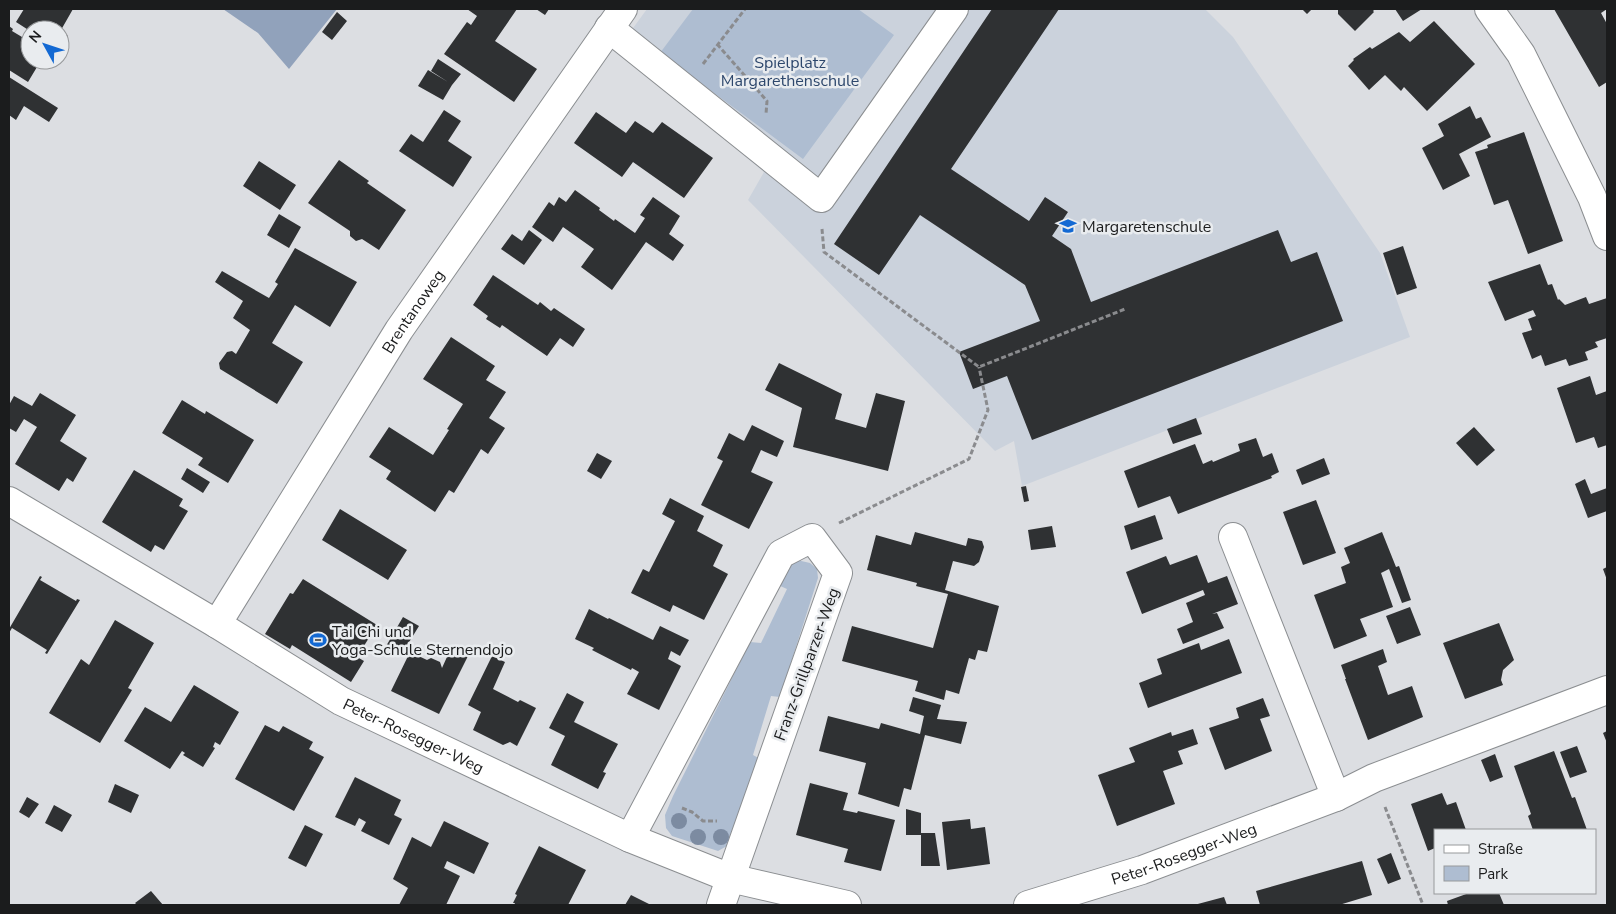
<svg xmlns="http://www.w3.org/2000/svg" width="1616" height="914" font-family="'Nunito Sans',sans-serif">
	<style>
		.built { fill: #cbd2dc }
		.green { fill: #aebdd1 }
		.forest { fill: #91a2bb }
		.building { fill: #2f3133 }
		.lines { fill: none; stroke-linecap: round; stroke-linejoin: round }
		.minor-casing { stroke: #8b8e91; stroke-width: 30 }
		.path { stroke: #8a8b8e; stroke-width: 3; stroke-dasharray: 5 2.5; stroke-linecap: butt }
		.minor { stroke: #fff; stroke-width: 28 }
		.tree { fill: #7c8ba1 }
		.labels { text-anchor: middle; stroke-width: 5; stroke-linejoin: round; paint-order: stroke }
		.park-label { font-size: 16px; fill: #2d476c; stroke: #e9ecef }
		.poi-label { font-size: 16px; fill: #1b1c1d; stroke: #e9ecef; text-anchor: start }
		.street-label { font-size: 16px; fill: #1b1c1d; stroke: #e9ecef }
	</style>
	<rect width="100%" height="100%" fill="#dcdee2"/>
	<path class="built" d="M647,9h558l28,28 147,216 30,84 -388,149 -8,-45 -19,10 -247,-251 16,-28 -147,-122z"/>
	<path class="green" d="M693,9h165l36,26 -91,124 -143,-106z
		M797,560l13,3 7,6 1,9 -38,119 -9,-1 -18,59 9,5 -28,82 -16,9 -46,-15 -6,-8 -1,-13 8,-19 77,-154 11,1 26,-54 -9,-4 13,-22z"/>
	<path class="forest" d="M223,9h114l-48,60 -31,-36z"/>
	<path class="building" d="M24,9h49l-12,21 -31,1 -14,-9z
		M467,9h50l-22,32 42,28 -23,33 -70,-48 23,-32 4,3 6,-9z
		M536,9h13l-4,6z
		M992,9h67l-108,160 78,52 16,-24 23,15 -16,24 19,13 20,53 187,-72 13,32 26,-10 26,69 -311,119 -25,-64 -34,13 -14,-37 81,-31 -15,-36 -105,-70 -41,60 -45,-31z
		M1302,9h10l-5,5z
		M1338,9h37l-2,2 1,1 -19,19 -17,-17z
		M1395,9h27l-19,12z
		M1554,9h53l-6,4 6,11v58l-8,5z
		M337,12l10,9 -15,19 -10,-8z
		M1434,21l41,43 -48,47 -23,-24 -3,4 -16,-16 -16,15 -21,-24 6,-6 -1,-1 17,-12 2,2 27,-17 11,10z
		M9,26l4,3 -1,2 15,9 -6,10 9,6v4h7l3,2 -12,20 -19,-12z
		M60,31l8,5 -8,14z
		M438,59l23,15 -9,11 -9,15 -25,-14 10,-16 20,12 -17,-11z
		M9,77l49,31 -9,14 -25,-16 -8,14 -7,-5z
		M1470,106l6,13 5,-2 10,20 -32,17 11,22 -27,14 -21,-42 22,-12 -6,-12z
		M444,110l17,11 -13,20 24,16 -19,30 -54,-36 12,-17 12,8z
		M596,112l30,21 9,-12 18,12 9,-11 51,36 -29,40 -51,-36 -11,15 -48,-34z
		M1524,132l39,109 -35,13 -20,-54 -14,5 -19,-53 13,-4 -1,-3z
		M339,160l30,21 -2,2 39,27 -27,40 -17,-11 -6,2 -6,-5v-5l-42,-28z
		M259,161l37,24 -16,25 -37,-24z
		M575,190l25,18 -1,2 15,11 1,-2 20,14 10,-15 -5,-3 13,-18 27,19 -11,18 15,11 -11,16 -27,-19 -34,48 -31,-23 13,-18 -31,-22 -10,15 -21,-15 17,-25 5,4 5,-9 7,5z
		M279,214l22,13 -12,21 -22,-13z
		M529,230l13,10 -18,25 -23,-16 11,-15 10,7z
		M1403,246l14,42 -20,7 -14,-42z
		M295,248l62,34 -27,45 -35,-22 -23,38 31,19 -26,42 -57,-35 -1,-6 8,-11 5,-1 4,3 14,-24 -17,-12 10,-17 -28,-19 7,-11 47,27 9,-14 -3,-2z
		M1540,264l8,21 4,-1 6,16 1,-1 6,6 21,-8 3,7 18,-6v40l-12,4 3,5 -13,5 3,8 -19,6 -3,-7 -21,7 -4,-11 -9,4 -10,-26 10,-3 -4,-11 8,-3 -3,-6 -28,11 -17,-39z
		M493,275l45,30 2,-3 11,9 3,-3 31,21 -12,18 -13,-9 -13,18 -45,-31 -2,3 -14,-9 2,-3 -15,-11z
		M451,337l44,29 -9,14 20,12 -17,26 16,10 -17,26 -7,-5 -27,44 -5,-3 -14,22 -49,-33 5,-8 -22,-14 20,-30 44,28 16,-25 -2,-1 16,-25 -40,-25z
		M779,363l63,31 -7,25 31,9 10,-35 29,8 -17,70 -95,-24 9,-39 -37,-18z
		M1590,376l6,19 11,-4v54l-9,3 -4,-11 -18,6 -19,-55z
		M40,393l36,22 -16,26 27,17 -14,24 -6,-4 -8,13 -44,-27 22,-37 -13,-8 -8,13 -7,-4v-23l5,-9 18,10z
		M182,400l23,14 1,-3 48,29 -26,43 -30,-18 5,-7 -41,-25z
		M1196,418l6,16 -29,10 -6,-15z
		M752,425l32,16 -7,16 -16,-7 -10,22 22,10 -24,47 -48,-24 22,-44 -6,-3 12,-25 15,8z
		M1474,427l21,23 -18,16 -21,-23z
		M1256,438l7,19 9,-4 7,19 -8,4 1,2 -94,36 -8,-18 -32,12 -14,-37 71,-27 8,20 9,-4 1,2 27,-11 -2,-7z
		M597,453l15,8 -11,18 -14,-8z
		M1324,458l6,16 -28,11 -6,-15z
		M187,468l23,14 -7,11 -22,-14z
		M134,470l49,29 -4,7 9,5 -24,39 -9,-5 -4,7 -49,-30z
		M1585,479l6,15 16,-6v23l-19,7 -13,-34z
		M1026,486l3,15 -5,1 -3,-15z
		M670,498l34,18 -7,15 26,14 -10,21 15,8 -24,46 -31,-15 -3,7 -39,-19 12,-24 6,3 26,-51 -13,-7z
		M1316,500l20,53 -33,12 -20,-53z
		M340,509l67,41 -19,30 -66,-40z
		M1155,515l8,24 -32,11 -7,-24z
		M1052,526l4,21 -25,3 -3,-20z
		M915,532l51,14 2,-8 14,3 2,6 -5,15 -5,4 -21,-5 -8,29 54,16 -12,46 -9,-2 -3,10 -6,-2 -10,36 -13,-4 -2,10 -29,-9 3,-10 -76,-20 10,-35 81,22 15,-54 -32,-8 1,-3 -50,-13 9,-35 35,10z
		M1382,532l14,35 3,-1 12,34 -9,3 -13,-34 -8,4 12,34 -33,12 7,17 -33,13 -20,-54 32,-12 -5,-16 9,-4 -6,-15z
		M1197,555l11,28 19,-7 11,28 -26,10 5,-1 7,15 -41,16 -6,-15 16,-7 -7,-19 19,-8 -2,-5 -61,24 -16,-42 40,-16 4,9z
		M1607,567v13l-4,-11z
		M40,576l2,1 -2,3 36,21 1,-2 3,1 -33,54 -2,-1 2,-3 -35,-22 -3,5v-4z
		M303,579l74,46 -20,32 7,4 -13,21 -59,-37 -2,4 -25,-15 25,-41 3,1z
		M1410,607l11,28 -24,9 -11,-28z
		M589,609l19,10 1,-1 44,22 7,-14 29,14 -9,16 -9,-5 -3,8 13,7 -22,44 -32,-16 12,-22 -7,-4 -1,2 -39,-20 2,-2 -19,-9z
		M403,617l16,9 -19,31 -15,-9z
		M115,620l39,23 -26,45 4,2 -32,53 -51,-30 32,-54 8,6z
		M1499,623l15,37 -11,10 -2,10 2,5 -38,14 -22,-56z
		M1229,639l13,34 -94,35 -9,-25 23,-9 -5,-15 42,-16 2,7z
		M451,648l17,8 -29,58 -48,-23 19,-39 17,8 4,-2 9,4 2,6z
		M1383,649l4,13 -9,4 10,29 24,-9 11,31 -55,23 -23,-61h1l-5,-14z
		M492,656l13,6 -12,27 25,13 2,-2 16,8 -19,38 -7,-4 -7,3 -30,-15 8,-18 -13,-7z
		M194,685l45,27 -19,33 -5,-3 -2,5 2,1 -12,19 -20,-12 2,-2 -3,-2 -12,18 -46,-28 21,-34 26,15z
		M567,693l17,9 -10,20 44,22 -15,28 3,1 -8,16 -47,-24 14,-29 -16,-8z
		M913,697l28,8 -4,14 30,3 -6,22 -36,-9 -14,55 -7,-2 -5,19 -41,-13 8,-31 -47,-12 9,-35 51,13 2,-6 39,11 4,-18 -15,-5z
		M1263,698l7,18 -10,3 12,32 -47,19 -16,-42 30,-10 -3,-10z
		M265,725l14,7 4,-6 30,16 -4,7 15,8 -30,54 -59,-32z
		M1193,729l5,15 -20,7 5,13 -20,7 12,33 -58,22 -19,-51 37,-13 -6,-14 42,-16 1,4z
		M1607,731v12l-4,-10z
		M1577,746l10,26 -17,6 -10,-26z
		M1554,751l18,47 3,-1 12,33h-54l-5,-14 3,-2 -17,-48z
		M1495,754l8,23 -13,5 -9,-22z
		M355,777l46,23 -7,15 8,4 -13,26 -28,-14 5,-9 -7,-4 -4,8 -20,-9z
		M810,783l38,10 -5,17 14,3 1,-2 37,9 -14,51 -37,-9 4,-13 -52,-14z
		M115,784l24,11 -8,18 -23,-11z
		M1442,793l5,12 9,-3 10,28h-31v18l-7,3 -17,-47z
		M27,797l12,7 -10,14 -10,-6z
		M54,805l18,10 -10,17 -17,-9z
		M906,809l15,4v22h-15z
		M970,819l1,10 14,-2 5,37 -43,6 -5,-48z
		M444,821l45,22 -15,31 -27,-13 -3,7 16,8 -14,29h-47l9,-17 -15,-9 19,-42 19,10z
		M305,825l18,9 -17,33 -18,-9z
		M921,833h14l5,33h-19z
		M539,846l47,24 -18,35h-54l1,-2h-2l4,-8 -2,-1z
		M1391,853l10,26 -13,5 -11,-25z
		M1362,861l10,34 -33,10h-79l-4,-14z
		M151,891l12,14h-26l-2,-2z
		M1469,893h30l5,12h-56l-1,-4z
		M631,895l20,10h-26z
		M1224,897l3,8h-33z"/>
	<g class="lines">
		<g class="minor-casing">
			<g id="minor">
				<path d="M1489,9l32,45 71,143 15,39"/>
				<path d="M609,28l212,170 133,-189"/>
				<path id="s1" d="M9,501l208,123 124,77 289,137 100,40 117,27"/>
				<path d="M1233,537l103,260"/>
				<path id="s2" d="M217,624l182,-294 224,-321"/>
				<path d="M630,838l151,-284 31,-16 26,35 -117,332"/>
				<path id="s3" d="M1028,905l114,-35 194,-73 38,-19 233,-88"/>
			</g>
		</g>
		<path class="path" d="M717,44l50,57 -1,13
			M703,64l42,-55
			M822,229l2,23 155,115 146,-58
			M839,523l130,-64 19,-49 -9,-43
			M1385,807l38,98
			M682,808l10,4 11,9h14"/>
		<use href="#minor" class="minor"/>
	</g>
	<g class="tree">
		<circle cx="679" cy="821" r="8"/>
		<circle cx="698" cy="837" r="8"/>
		<circle cx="721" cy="837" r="8"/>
	</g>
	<defs>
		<g id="school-bare" transform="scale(1.35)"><path d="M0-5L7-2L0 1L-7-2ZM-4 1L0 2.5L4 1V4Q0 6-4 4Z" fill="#1369d3" stroke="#e9ecef" stroke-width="2.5" paint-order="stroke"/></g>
		<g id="stadium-bare" transform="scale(1.35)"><path d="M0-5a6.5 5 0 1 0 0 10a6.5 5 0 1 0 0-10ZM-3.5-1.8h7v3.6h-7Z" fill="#1369d3" stroke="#e9ecef" stroke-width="2.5" paint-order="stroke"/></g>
	</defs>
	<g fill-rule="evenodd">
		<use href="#school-bare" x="1068" y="226"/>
		<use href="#stadium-bare" x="318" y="640"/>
	</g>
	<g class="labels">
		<g class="park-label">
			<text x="790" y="68">Spielplatz<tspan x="790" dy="18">Margarethenschule</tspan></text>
		</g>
		<g class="poi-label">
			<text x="1082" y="232">Margaretenschule</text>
			<text x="332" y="637">Tai Chi und<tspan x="332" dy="18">Yoga-Schule Sternendojo</tspan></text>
		</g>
		<g class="street-label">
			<text dy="6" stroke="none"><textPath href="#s2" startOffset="369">Brentanoweg</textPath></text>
			<text transform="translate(806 664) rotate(-70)" y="6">Franz-Grillparzer-Weg</text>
			<text dy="6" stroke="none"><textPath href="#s1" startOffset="468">Peter-Rosegger-Weg</textPath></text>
			<text dy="6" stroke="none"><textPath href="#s3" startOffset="164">Peter-Rosegger-Weg</textPath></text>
		</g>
	</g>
	<rect width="1616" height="914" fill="none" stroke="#1b1c1d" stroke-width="20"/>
	<rect x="1434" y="829" width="162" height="65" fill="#e9ecef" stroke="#97999b"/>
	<rect x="1444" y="845" width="25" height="8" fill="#ffffff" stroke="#97999b"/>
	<text x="1478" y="854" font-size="15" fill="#1b1c1d">Straße</text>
	<rect x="1444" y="866" width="25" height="15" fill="#aebdd1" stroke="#97999b"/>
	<text x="1478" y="879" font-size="15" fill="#1b1c1d">Park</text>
	<g transform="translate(45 45) rotate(310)"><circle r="24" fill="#e9ecef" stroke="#97999b"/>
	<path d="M0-4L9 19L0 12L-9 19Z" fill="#1369d3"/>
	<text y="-8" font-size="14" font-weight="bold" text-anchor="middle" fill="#1b1c1d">N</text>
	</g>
</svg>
